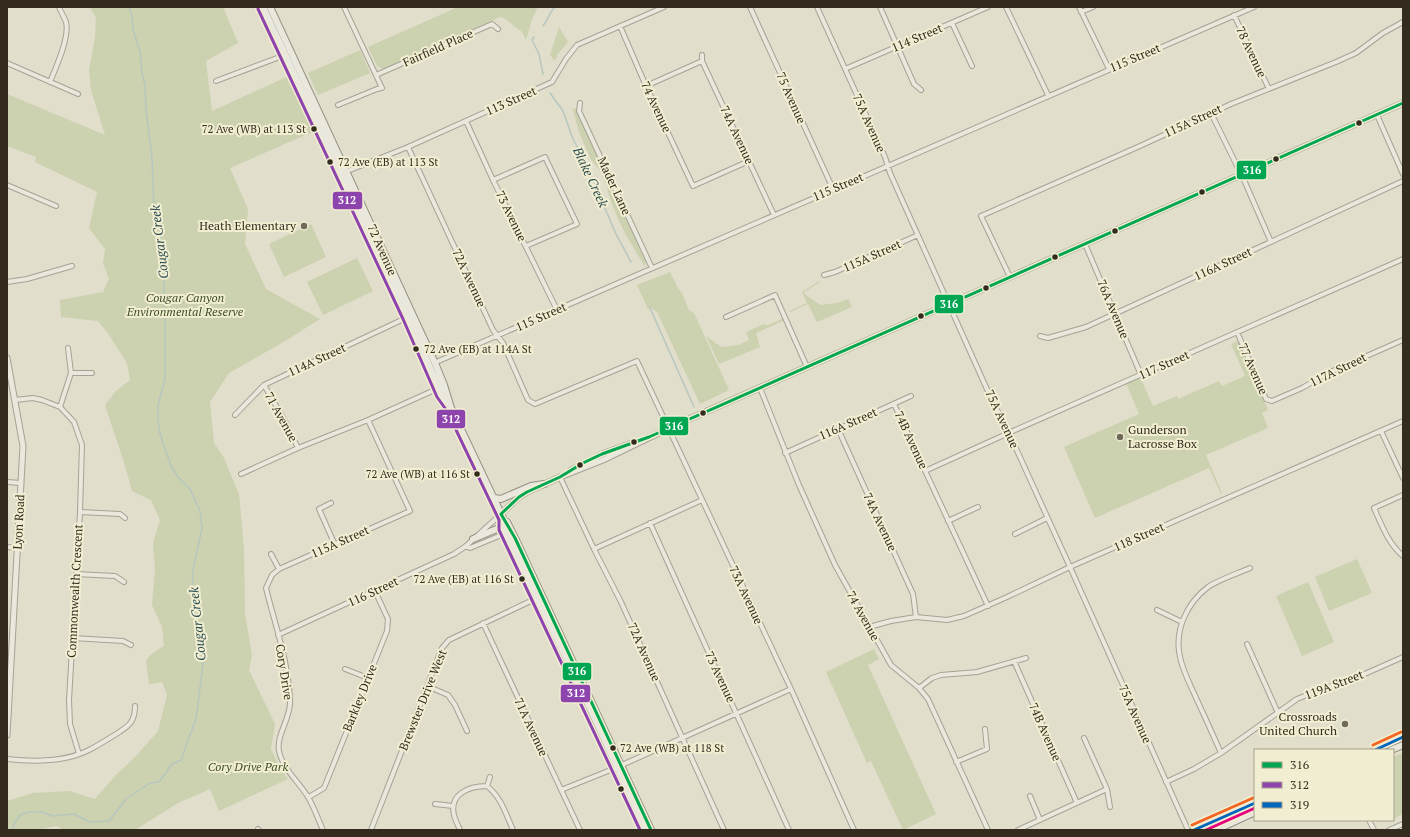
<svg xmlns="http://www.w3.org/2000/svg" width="1410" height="837" font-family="'PT Serif',serif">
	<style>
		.green { fill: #ccd1af }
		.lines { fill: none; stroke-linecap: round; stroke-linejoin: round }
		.stream { stroke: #b6c7bf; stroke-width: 1.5 }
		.minor-casing { stroke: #a6a295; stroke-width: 6 }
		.tertiary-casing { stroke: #a6a295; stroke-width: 7 }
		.secondary-casing { stroke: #969284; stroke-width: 8 }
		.minor { stroke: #eae7dc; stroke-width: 4 }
		.tertiary { stroke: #eae7dc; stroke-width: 5 }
		.secondary { stroke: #eae7dc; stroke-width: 6 }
		.bus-1-casing { stroke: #f2eed2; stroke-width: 6 }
		.bus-2-casing { stroke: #f2eed2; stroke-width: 6 }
		.bus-3-casing { stroke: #f2eed2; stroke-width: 6 }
		.bus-4-casing { stroke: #f2eed2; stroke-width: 6 }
		.bus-5-casing { stroke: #f2eed2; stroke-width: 6 }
		.bus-1 { stroke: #00a651; stroke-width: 3 }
		.bus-2 { stroke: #8e44ad; stroke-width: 3 }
		.bus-3 { stroke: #0065bd; stroke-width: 3 }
		.bus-4 { stroke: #e5007d; stroke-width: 3 }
		.bus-5 { stroke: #f26522; stroke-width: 3 }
		.bus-dot { fill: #332c1e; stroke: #f2eed2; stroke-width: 1.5 }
		.poi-dot { fill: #706a5b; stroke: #f2eed2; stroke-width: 1.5 }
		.labels { text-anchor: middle; stroke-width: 4; stroke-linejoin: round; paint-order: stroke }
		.bus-label { font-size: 11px; fill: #332c1e; stroke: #f2eed2; text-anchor: end }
		.street-label { font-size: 12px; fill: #332c1e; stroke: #f2eed2 }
		.poi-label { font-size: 12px; fill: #332c1e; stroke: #f2eed2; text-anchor: end }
		.park-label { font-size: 12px; font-style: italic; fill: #3e4e26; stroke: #f2eed2 }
		.water-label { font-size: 13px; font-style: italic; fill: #2e4f52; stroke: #f2eed2 }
		.line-badge { stroke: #f2eed2; stroke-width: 1.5 }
		.badge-label { font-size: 11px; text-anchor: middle; font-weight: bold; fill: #fff }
	</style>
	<rect width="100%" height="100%" fill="#e1decc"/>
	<path class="green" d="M90,7h133l15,36 -32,18 6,50 79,-36 26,55 -87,38 18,41 -3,35 21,45 54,30 -38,24 -53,30 -19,29 4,41 9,13 16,38 5,55 1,65 7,41 -3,15 26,54 -4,25 10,21 7,9 -69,32 -9,-22 -32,14 -43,27h-72l-6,-4 -20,4h-30v-29l26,-8 36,-2 26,8 21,-24 20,-19 22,-25 9,-36 -5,-13 -13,2c-2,-25 -9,-24 15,-38l-2,-19 -10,-22 3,-35 -2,-27 7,-23 -9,-20 -19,-9c-7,-29 -18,-57 -27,-86l11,-14 14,-11 -3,-17 -20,-31 -9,-11 -37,-4 -1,-17 43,-8 6,-13 -6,-16 2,-14 -16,-21 8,-36 -62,-30 1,-5 -29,-11v-52l98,41 -14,-45 -2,-20 6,-33 1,-19z
		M458,7h80l-6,12 -6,21 -4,-8 -18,-14 -4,-1 -117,52 -6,-3 -9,-19z
		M559,27l9,15 -10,12 -3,7 -5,-6z
		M360,50l10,23 -52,22 -10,-22z
		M574,108l3,2 63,138 6,14 -1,5 -18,-30 -9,-18 -8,-20 -3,-13 -7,-15 -9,-11 -12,-28 -6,-22z
		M311,224l15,33 -42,20 -15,-33z
		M357,258l16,33 -50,24 -16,-33z
		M670,272l8,16 4,5 7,17 5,3 35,77 -29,14 -43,-92 -6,-4 -3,1 -11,-24z
		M819,281l1,1 -16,10 2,3 14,10 18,-2 10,-4 4,8 -35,15 -9,-18 -18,8 -1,-1 18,-8 -5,-11z
		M784,318l1,2 -29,13 4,14 -41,17 -13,-28 15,11 18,-2 10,-5 -3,-8 18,-8 2,2z
		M1238,341l30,69 -6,3 6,15 -62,27 16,38 -1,1 -12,-26 -114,50 -31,-71 75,-33 -13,-31 14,-6 13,29 24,-10 1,3 41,-18 3,5 23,-10 -14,-32z
		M1357,559l15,34 -43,18 -14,-34z
		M1308,582l26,60 -32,14 -26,-60z
		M874,649l5,10 -11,6 68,149 -33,16 -32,-69 -4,2 -41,-91z
		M1403,753v61l-10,5v-62z"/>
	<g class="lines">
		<path class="stream" d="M543,26c5,-6 6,-13 12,-19
			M534,37l-2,3 7,14 4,20
			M550,93l13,18 10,28 12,22 31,73 15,28
			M650,308l44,99
			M13,830l1,-6 6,-9 9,-3h13l11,4 21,-2 16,8 19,-1 17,-22 24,-16 9,-1 13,-18 9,-4 15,-41 7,-55 -11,-69 1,-25 9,-42 -2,-17 -10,-22 -12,-12 -7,-11 -11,-32 -2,-14v-15l7,-26v-60l-2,-61 -3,-25 -6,-22 -2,-54 -6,-46 -1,-26 -3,-12 -2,-21 -7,-23 -1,-13 -3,-9"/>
		<g class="minor-casing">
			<path id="minor" d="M750,7l83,182
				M817,7l68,150 5,16 100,223 19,37 61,134 118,263
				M880,7l34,77 7,6
				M1006,7l42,88
				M1079,7l30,62
				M1081,12l12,-5
				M1234,15l35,74
				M952,23l20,43
				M620,26l26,60 47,100 56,-25
				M702,55v6l72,154
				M7,63l71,31
				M845,69l143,-62
				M376,75l116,-51 6,5
				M216,81l69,-26
				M50,82c6,-15 20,-45 16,-60 -2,-5 -5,-10 -7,-15
				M646,86l56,-25
				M580,103l-1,8 73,157
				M338,105l39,-16 5,-1 -38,-81
				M1211,113l33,67 27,62
				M1377,115l26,59
				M466,121l27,59 64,130
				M408,147l85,183 10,13 25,57 7,4 102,-43 154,328 63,141
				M345,172l63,-25 144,-65 14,-23 11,-14 87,-38
				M493,180l52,-23 32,67 -51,22
				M7,185l49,21
				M1085,244l56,131
				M824,275l11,-3 83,-37
				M1010,277l-29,-61 159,-70 91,-42 105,-42 20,-9 27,-20 20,-11
				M7,282l20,-3 45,-13
				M726,317l49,-22 32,72
				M1237,332l29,67 6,2 30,-13 26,-15 75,-33
				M1040,336l8,2 38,-11 317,-146
				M434,363l820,-356
				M71,373h21
				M264,385l21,36 13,27
				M760,388l39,97 36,80 56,100 28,23 9,11 60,131
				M15,400l18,-2 9,2 18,7 14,15 8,23 -2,67 -11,188 1,24 9,30
				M894,404l94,202
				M60,407l11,-34 -3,-25
				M235,415l29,-30 144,-68
				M838,429l75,165 3,23
				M1381,431l22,47
				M785,453l126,-57
				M925,471l88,-40 390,-172
				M241,474l57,-26 70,-28 71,-32
				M560,477l34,72 27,53 103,228
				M7,482l14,1
				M1403,495l-29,13c8,18 14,35 29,48
				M331,503l-12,6 16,36
				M80,512l40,2 5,4
				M948,521l30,-14
				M650,523l139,307
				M1015,534l32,-16
				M466,546l4,2 29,-12
				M7,547l11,1
				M594,549l108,-49
				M271,554l8,15
				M76,574l39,2 9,6
				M1157,610l25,12
				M483,623l97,207
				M869,627l22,-6 25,-4 31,3 17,-4 43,-19 63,-30 333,-146
				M278,635l176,-81 12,-8 35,-32
				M73,638l50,3 8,4
				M1247,644l31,69
				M1014,661l63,142
				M345,669l23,9
				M427,686l21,9 7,10 12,26
				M919,688l13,-10 9,-3 36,-3 49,-14
				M1084,738l23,51 3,18
				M1221,753c-8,-18 -16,-36 -24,-53 -6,-14 -14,-28 -17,-43 -6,-27 7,-54 28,-70 10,-7 31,-14 42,-19
				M7,759c26,3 58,3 82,-9 8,-4 16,-9 24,-14 14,-9 22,-12 22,-30
				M956,762l31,-13 -2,-20
				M1166,782l28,-13 27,-16 76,-54 25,-10 29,-9 52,-23
				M487,786l3,-9
				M561,790l52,-21 178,-80
				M1030,796l10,24
				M309,797l15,-9 63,-157 1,-12 -13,-28
				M435,804l18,2
				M1369,820l5,10
				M258,829l1,1
				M323,830c-5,-11 -9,-23 -15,-33 -9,-15 -26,-29 -29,-46 -3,-16 12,-33 11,-50 -1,-38 -15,-76 -24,-113l6,-13 7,-6 131,-58 -42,-91
				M371,830l71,-182 7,-8 88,-42
				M460,830c-2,-5 -5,-10 -6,-15 -5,-21 15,-29 33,-29 14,11 19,28 26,44
				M1018,830l89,-41
				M1389,830l14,-6"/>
		</g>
		<g class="tertiary-casing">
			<path id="tertiary" d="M7,358l16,88 -16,289
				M571,470l31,-16 33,-12
				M501,514l18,-17 8,-5 33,-15 43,-17 66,-32 734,-325"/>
		</g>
		<g class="secondary-casing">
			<path id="secondary" d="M263,7l145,310 34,78 6,8
				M270,7l165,356 9,22 7,23 53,112 3,2 8,16 136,292
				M494,498l7,1 30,-13 13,-2
				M504,520l-1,3 1,5 89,187 53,115
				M473,539l26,-11h5
				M1375,750l28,-13
				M1391,750l12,-5
				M1194,830l61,-27
				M1216,830l39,-18"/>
		</g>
		<use href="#minor" class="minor"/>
		<use href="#tertiary" class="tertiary"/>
		<use href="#secondary" class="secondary"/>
		<g class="bus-1-casing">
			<path id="bus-1" d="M501,514l18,-17 8,-5 33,-15 23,-14 19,-9 47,-17 754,-334
				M501,514l14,24 136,292"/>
		</g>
		<g class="bus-2-casing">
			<path id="bus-2" d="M258,9l145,310 34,78 10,14 52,109v10l141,300"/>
		</g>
		<g class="bus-3-casing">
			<path id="bus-3" d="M1375,750l28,-13
				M1194,830l61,-27"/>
		</g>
		<g class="bus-4-casing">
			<path id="bus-4" d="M1206,830l49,-22"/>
		</g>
		<g class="bus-5-casing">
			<path id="bus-5" d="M1373,745l28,-13
				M1192,825l61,-27"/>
		</g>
		<use href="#bus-1" class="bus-1"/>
		<use href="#bus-2" class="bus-2"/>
		<use href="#bus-3" class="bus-3"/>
		<use href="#bus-4" class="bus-4"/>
		<use href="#bus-5" class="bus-5"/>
	</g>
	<g class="bus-dot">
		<circle cx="1359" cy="123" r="3.5"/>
		<circle cx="314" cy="129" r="3.5"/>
		<circle cx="1276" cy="159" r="3.5"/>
		<circle cx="330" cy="162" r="3.5"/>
		<circle cx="1202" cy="192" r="3.5"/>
		<circle cx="1115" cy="231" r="3.5"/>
		<circle cx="1055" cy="257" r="3.5"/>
		<circle cx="986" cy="288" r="3.5"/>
		<circle cx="921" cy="316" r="3.5"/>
		<circle cx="416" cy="349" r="3.5"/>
		<circle cx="703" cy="413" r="3.5"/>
		<circle cx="634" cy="442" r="3.5"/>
		<circle cx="580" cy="465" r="3.5"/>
		<circle cx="477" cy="474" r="3.5"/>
		<circle cx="522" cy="579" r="3.5"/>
		<circle cx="613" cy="748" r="3.5"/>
		<circle cx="621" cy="789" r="3.5"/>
	</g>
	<g class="poi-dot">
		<circle cx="304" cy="226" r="4"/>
		<circle cx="1120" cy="437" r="4"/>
		<circle cx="1345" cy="724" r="4"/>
	</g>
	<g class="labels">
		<g class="bus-label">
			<text x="306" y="133">72 Ave (WB) at 113 St</text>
			<text x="338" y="166" text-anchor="start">72 Ave (EB) at 113 St</text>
			<text x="424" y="353" text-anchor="start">72 Ave (EB) at 114A St</text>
			<text x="470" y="478">72 Ave (WB) at 116 St</text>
			<text x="514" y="583">72 Ave (EB) at 116 St</text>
			<text x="620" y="752" text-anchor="start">72 Ave (WB) at 118 St</text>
		</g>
		<g class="street-label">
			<text transform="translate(917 38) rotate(-23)" y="4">114 Street</text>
			<text transform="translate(438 48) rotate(-24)" y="4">Fairfield Place</text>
			<text transform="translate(1251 52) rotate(65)" y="4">78 Avenue</text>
			<text transform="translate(1135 58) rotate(-23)" y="4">115 Street</text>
			<text transform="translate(791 98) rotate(66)" y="4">75 Avenue</text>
			<text transform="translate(511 101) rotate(-24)" y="4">113 Street</text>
			<text transform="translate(656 107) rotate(65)" y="4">74 Avenue</text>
			<text transform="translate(1193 121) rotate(-25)" y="4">115A Street</text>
			<text transform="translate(869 123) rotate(66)" y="4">75A Avenue</text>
			<text transform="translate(737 135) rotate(65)" y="4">74A Avenue</text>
			<text transform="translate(614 186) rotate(65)" y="4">Mader Lane</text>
			<text transform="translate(838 187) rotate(-23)" y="4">115 Street</text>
			<text transform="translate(511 216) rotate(64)" y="4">73 Avenue</text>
			<text transform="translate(382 250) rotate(66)" y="4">72 Avenue</text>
			<text transform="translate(872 256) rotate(-24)" y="4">115A Street</text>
			<text transform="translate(1223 264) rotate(-25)" y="4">116A Street</text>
			<text transform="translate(469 278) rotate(65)" y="4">72A Avenue</text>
			<text transform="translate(1113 309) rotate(67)" y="4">76A Avenue</text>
			<text transform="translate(541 317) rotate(-24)" y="4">115 Street</text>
			<text transform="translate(317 360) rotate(-25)" y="4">114A Street</text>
			<text transform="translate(1164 365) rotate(-24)" y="4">117 Street</text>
			<text transform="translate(1253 369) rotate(66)" y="4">77 Avenue</text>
			<text transform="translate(1338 370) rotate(-26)" y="4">117A Street</text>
			<text transform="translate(281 417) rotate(61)" y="4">71 Avenue</text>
			<text transform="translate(1002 419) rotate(65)" y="4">75A Avenue</text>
			<text transform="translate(848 424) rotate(-24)" y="4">116A Street</text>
			<text transform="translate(911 440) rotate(65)" y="4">74B Avenue</text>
			<text transform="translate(19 522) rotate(-87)" y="4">Lyon Road</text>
			<text transform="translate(880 522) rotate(65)" y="4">74A Avenue</text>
			<text transform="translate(1139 537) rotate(-24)" y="4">118 Street</text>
			<text transform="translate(340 542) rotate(-24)" y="4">115A Street</text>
			<text transform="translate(75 591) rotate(-87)" y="4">Commonwealth Crescent</text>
			<text transform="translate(373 592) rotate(-25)" y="4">116 Street</text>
			<text transform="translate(746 595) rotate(65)" y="4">73A Avenue</text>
			<text transform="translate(863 616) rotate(61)" y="4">74 Avenue</text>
			<text transform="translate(644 652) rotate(66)" y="4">72A Avenue</text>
			<text transform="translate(284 672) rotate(81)" y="4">Cory Drive</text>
			<text transform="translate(720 677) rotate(65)" y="4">73 Avenue</text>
			<text transform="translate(1334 685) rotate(-21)" y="4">119A Street</text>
			<text transform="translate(360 698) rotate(-68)" y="4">Barkley Drive</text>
			<text transform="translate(423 700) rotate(-68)" y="4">Brewster Drive West</text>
			<text transform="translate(1135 714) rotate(66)" y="4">75A Avenue</text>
			<text transform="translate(531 727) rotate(65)" y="4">71A Avenue</text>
			<text transform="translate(1045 732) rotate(66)" y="4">74B Avenue</text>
		</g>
		<g class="poi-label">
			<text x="296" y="230">Heath Elementary</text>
			<text x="1128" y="434" text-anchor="start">Gunderson<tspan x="1128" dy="14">Lacrosse Box</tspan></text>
			<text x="1337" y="721">Crossroads<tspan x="1337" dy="14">United Church</tspan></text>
		</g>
		<g class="park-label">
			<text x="185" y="302">Cougar Canyon<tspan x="185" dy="14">Environmental Reserve</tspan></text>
			<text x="248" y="771">Cory Drive Park</text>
		</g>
		<g class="water-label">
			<text transform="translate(591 177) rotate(65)" y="5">Blake Creek</text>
			<text transform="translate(159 242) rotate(-97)" y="5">Cougar Creek</text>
			<text transform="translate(197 624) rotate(-96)" y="5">Cougar Creek</text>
		</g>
	</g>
	<g class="line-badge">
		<rect x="1236" y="160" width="31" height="20" rx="4" fill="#00a651"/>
		<rect x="332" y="191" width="31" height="19" rx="4" fill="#8e44ad"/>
		<rect x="934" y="294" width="30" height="20" rx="4" fill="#00a651"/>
		<rect x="436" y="409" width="30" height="20" rx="4" fill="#8e44ad"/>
		<rect x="659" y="416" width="30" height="20" rx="4" fill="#00a651"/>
		<rect x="562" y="662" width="30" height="19" rx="4" fill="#00a651"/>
		<rect x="560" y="684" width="31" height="19" rx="4" fill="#8e44ad"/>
	</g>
	<g class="badge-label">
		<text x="1252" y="174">316</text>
		<text x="347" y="204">312</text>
		<text x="949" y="308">316</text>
		<text x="451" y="423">312</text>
		<text x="674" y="430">316</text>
		<text x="577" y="675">316</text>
		<text x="576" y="697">312</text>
	</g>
	<rect width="1410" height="837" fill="none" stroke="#332c1e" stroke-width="16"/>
	<rect x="1254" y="749" width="140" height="72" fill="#f2eed2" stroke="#a6a08a"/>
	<rect x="1262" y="762" width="20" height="6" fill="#00a651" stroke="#a6a08a"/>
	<text x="1290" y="769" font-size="12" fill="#332c1e">316</text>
	<rect x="1262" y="782" width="20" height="6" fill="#8e44ad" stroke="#a6a08a"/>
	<text x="1290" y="789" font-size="12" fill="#332c1e">312</text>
	<rect x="1262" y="802" width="20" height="6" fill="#0065bd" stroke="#a6a08a"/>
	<text x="1290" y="809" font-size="12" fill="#332c1e">319</text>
</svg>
